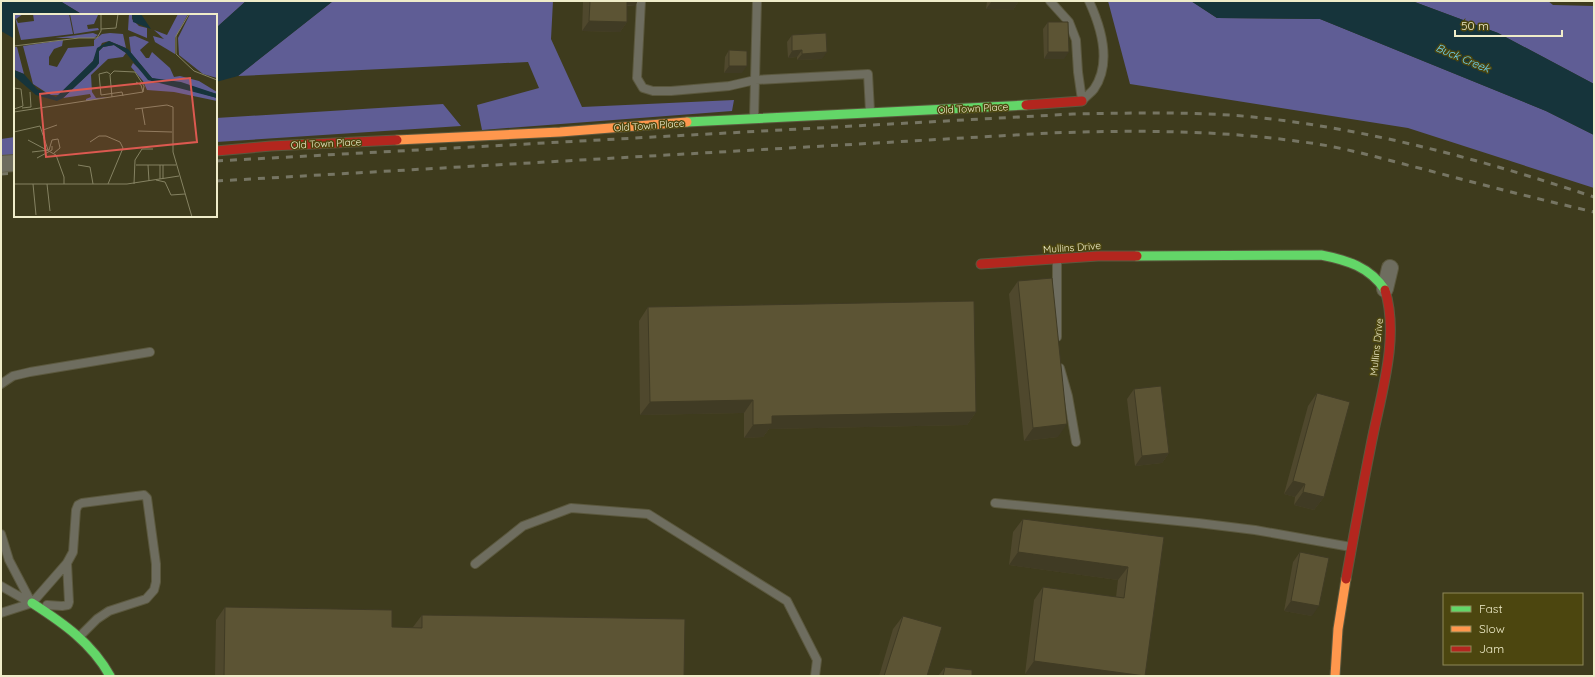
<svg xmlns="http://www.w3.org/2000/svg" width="1595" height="677" font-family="Quicksand,sans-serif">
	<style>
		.forest { fill: #5f5d95 }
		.water { fill: #16343b }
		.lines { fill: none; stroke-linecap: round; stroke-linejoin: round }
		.lane-casing { stroke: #5b583e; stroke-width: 10 }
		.street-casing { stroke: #5b583e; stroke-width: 18 }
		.fast-casing { stroke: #5b583e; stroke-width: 11 }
		.slow-casing { stroke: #5b583e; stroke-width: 11 }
		.jam-casing { stroke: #5b583e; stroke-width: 11 }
		.lane { stroke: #6e6d5f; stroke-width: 8 }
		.street { stroke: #6e6d5f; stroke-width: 16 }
		.fast { stroke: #63d668; stroke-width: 9 }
		.slow { stroke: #ff974d; stroke-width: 9 }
		.jam { stroke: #b3261e; stroke-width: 9 }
		.rail { stroke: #767563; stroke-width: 3; stroke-dasharray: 7 7; stroke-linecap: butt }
		.wall { fill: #4f482d }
		.shaded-wall { fill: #403b24 }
		.building { fill: #5c5434; stroke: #403b24 }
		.labels { text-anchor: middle; stroke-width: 3; stroke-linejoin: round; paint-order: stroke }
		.street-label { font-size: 10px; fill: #efecc9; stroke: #4c460f }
		.water-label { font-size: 11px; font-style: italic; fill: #6ed8fd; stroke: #4c460f }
		.inset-road { fill: none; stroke: #858262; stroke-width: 1 }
		.view { fill: #dc5950; fill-opacity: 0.15; stroke: #dc5950; stroke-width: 2 }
		.inset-edge { fill: none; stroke: #efecc9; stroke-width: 2 }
	</style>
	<rect width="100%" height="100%" fill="#3e3b1d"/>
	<path class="forest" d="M60,1h186l-30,27v-13h-133z
		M333,1h220l-2,38 31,68 152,-7 -2,11 -250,19 -5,-25 62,-17 -11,-26 -290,14z
		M1108,1h83l26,17 103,1 226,92 48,24v53l-186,-60 -278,-44z
		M1412,1h136l5,4 41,1v78l-96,-51z
		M443,104l18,22 -245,16v-24z
		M15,137v19l-14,1v-18z"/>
	<path class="water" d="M1,1h59l23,14h-68v24l-14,-8z
		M246,1h87l-95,75 -22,6v-54z
		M1191,1h221l86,32 96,51v51l-48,-24 -226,-92 -103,-1z"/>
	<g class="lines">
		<g class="lane-casing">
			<path id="lane" d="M641,1l-4,77 6,10 10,3h18l58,-5 26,-6 113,-6 2,37
				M1050,1l19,21 7,18 2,32 4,28
				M1083,100c3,-4 8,-7 11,-11 18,-26 7,-62 -5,-88
				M754,118l3,-117
				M1057,260v77
				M1060,368l8,28 8,46
				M1,384l12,-8 17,-4 120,-20
				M995,503l203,20 57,7 96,17
				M1,534l8,26 22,42
				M475,564l48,-38 48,-18 77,6 139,87 30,59 -2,16
				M1,586l30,17
				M47,605l15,1 6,-1 1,-3 -2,-39
				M1,613l31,-10 35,-40 6,-11 3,-42 2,-5 4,-2 62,-8 3,3 9,66v18l-2,8 -8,9 -37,12 -12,8 -17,17"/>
		</g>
		<g class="street-casing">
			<path id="street" d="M1,164l14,-1
				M1385,289l5,-21"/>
		</g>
		<g class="fast-casing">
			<path id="fast" d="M687,122l339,-17
				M1137,256l184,-1c26,5 49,12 64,35
				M32,603c31,20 60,40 78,73"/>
		</g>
		<g class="slow-casing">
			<path id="slow" d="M397,140l163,-8 127,-10
				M1335,676l3,-47 8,-50"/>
		</g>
		<g class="jam-casing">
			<path id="jam" d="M1026,105l56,-4
				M216,151l55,-5 126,-6
				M981,264l117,-8h39
				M1346,579c8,-45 16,-89 25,-134 9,-48 29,-106 14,-155"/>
		</g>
		<use href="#lane" class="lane"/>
		<use href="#street" class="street"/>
		<use href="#fast" class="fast"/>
		<use href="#slow" class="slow"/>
		<use href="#jam" class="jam"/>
		<path class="rail" d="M216,161l857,-47c63,-1 127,-3 190,4 114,13 223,43 331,79
			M1,174l14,-1
			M216,181l834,-48c85,-3 169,-3 253,9 42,5 83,18 124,28 55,15 111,29 167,42"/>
	</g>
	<path class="wall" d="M583,1h54v1l-2,4h-8v16l-7,10 -38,-1z
		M987,1h32l-6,9 -27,-1z
		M1048,22l16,37h-20l-1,-30z
		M792,35l30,24 -25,1v-3l-9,1 -1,-16z
		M729,50l13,23h-18l1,-16z
		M1018,281l40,156 -34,4 -15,-147z
		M648,307l328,105 -9,13 -198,4 -6,8 -19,1v-25l-104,2 -1,-94z
		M1134,389l35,64 -7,10 -27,3 -8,-67z
		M1317,393l7,104 -10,13 -20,-5 1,-8 -11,-3 24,-88z
		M1023,519l141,18 -19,139h-106l-14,-2 9,-74 9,-13 73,10 2,-17 -109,-15 4,-33z
		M1300,552l12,64 -28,-5 9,-49z
		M225,607l167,20h21l9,-12 262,61h-469l1,-56z
		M903,616l24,60h-48l14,-47z
		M945,667l27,9h-34z"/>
	<path class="shaded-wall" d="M992,1h27l-6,9 -27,-1z
		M625,2h12l-2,4 -13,-1z
		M589,21l38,1 -7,10 -38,-1z
		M802,50l-5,7 -9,1 4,-7z
		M827,52l-5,7 -25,1 5,-6z
		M1048,52h21l-5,7h-20z
		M729,66h18l-5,7h-18z
		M753,400l-9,13 -104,2 10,-13z
		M976,412l-9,13 -198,4 -6,8 -19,1 9,-13 19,-9z
		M1067,424l-9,13 -34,4 9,-13z
		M1169,453l-7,10 -27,3 7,-10z
		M1293,481l12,3 -10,13 -11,-3z
		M1303,492l21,5 -10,13 -20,-5z
		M1018,552l110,15 -10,13 -109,-15z
		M1291,601l28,5 -7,10 -28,-5z
		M1034,661l111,15h-106l-14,-2z"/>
	<path class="building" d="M590,1h37v21l-38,-1z
		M627,1h10v1h-10z
		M1048,22h20l1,30h-21z
		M826,33l1,19 -25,2v-4l-10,1v-16z
		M729,50l18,1v15h-18z
		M1052,278l15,146 -34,4 -15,-147z
		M974,301l2,111 -204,4v8l-19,1v-25l-103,2 -2,-95z
		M1161,386l8,67 -27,3 -8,-67z
		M1317,393l33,9 -26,95 -21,-5 2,-8 -12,-3z
		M1023,519l141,18 -19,139 -111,-15 9,-74 81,11 4,-31 -110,-15z
		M1300,552l29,6 -10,48 -28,-5z
		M225,607l167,3v17l30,1v-13l263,4 -1,57h-460z
		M903,616l39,11 -15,49h-43z
		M945,667l27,3v6h-29z"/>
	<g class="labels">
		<g class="street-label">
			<text transform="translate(973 108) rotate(-3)" y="4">Old Town Place</text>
			<text transform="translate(649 125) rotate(-4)" y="4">Old Town Place</text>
			<text transform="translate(326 143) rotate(-3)" y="4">Old Town Place</text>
			<text transform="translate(1072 247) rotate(-4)" y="4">Mullins Drive</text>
			<text transform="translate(1376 347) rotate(-84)" y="4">Mullins Drive</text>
		</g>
		<g class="water-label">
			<text transform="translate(1463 58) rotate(23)" y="4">Buck Creek</text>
		</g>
	</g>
	<g transform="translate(14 14)">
		<rect width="203" height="203" fill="#3e3b1d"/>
		<path d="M0,0h9l-7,5 2,4 16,-2 -1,-7h36l4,20 -52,6zM56,0l28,1 -4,9 -7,1 1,4 10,-1 1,2 -25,4zM115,0h3v5l7,7 8,2v10l-19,-8zM164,0h10l-13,24v16l-20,-12 -2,-6 11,3 -10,-9 13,5zM176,0h27v64l-14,-4 -24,-19 -1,-17zM79,19l5,2 -4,3h-39zM96,19l13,1 3,14 -17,-7 -7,2 -9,18 -33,34h-10l-17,-11 -10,-38 40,-6 -1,6 -8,3 -5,8v8l8,2 11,-19 26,-2v-6l8,-6zM121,22l14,6 -9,8 6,8h3l3,-6 18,16 4,9 6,-1 19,5 18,11v2l-65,-16 -21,-25 -2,-16zM100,31l12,8 -3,4 -15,2 -17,16 1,17 4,6 14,-1 -24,4v-2l5,-2 -1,-3 -27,4 33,-31 3,-4v-12l4,-4zM0,33h3l7,27 -10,-4zM119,49l21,20 10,-1 53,16v3l-43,-9 -27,-2 -4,-9 -12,-14z" fill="#5f5d95"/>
		<path d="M118,0h9l10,15 -18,-7zM95,27l19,8 24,29 29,4 36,12v4l-69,-18 -22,-27 -12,-8 -11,2 -4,4v12l-3,4 -33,31 -6,3 -21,-6 -22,-19v-6l10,4 13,15 19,8 37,-36 4,-13z" fill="#16343b"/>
		<path class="inset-road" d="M175,0l-13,22v18l18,17 23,9M87,15l15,-1 2,-14M0,32l65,-8h18l4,-7v-17M96,60l-3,-2 -8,2 2,21 21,-3 1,4M122,68l5,3 2,7M0,74l7,1 2,17 -9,3M0,82v13M98,83l-2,-22 4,-4 21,1 9,14 -1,6M8,94l9,-1 -1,-15M128,94l3,17M121,95l32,-4 6,2v45l19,65M0,98l129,-20M29,116l14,-5M124,117l34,1M0,118l26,-6 8,24M14,126l28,15 8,22v7M76,128l9,-6h7l14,6 3,6 -15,36M18,138l17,-2 3,-10 6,-1 2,9 -6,5M23,144l15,-8v-4M64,151l12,2 3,17M122,151h40M134,151l1,16M146,151v14M149,151v14M142,166l9,2 6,13 14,-1M0,170h113l52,-8M19,170l3,31M33,170l3,27M120,170l1,-24 7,-11h11"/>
		<path class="view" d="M176,64l7,64 -151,15 -6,-63z"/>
		<rect width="203" height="203" class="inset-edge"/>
	</g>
	<rect width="1595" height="677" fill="none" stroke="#efecc9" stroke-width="4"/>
	<rect x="1443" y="593" width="140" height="72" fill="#4c460f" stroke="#8d8859"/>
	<rect x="1451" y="606" width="20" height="6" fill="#63d668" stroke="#8d8859"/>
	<text x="1479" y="613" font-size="12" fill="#efecc9">Fast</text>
	<rect x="1451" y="626" width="20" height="6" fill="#ff974d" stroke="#8d8859"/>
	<text x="1479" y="633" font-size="12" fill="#efecc9">Slow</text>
	<rect x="1451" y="646" width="20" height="6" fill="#b3261e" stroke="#8d8859"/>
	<text x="1479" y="653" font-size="12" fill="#efecc9">Jam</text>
	<path d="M1455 30v6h107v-6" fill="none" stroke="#efecc9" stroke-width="2"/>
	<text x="1461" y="30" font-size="12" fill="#efecc9" stroke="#4c460f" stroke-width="3" paint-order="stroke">50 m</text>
</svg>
